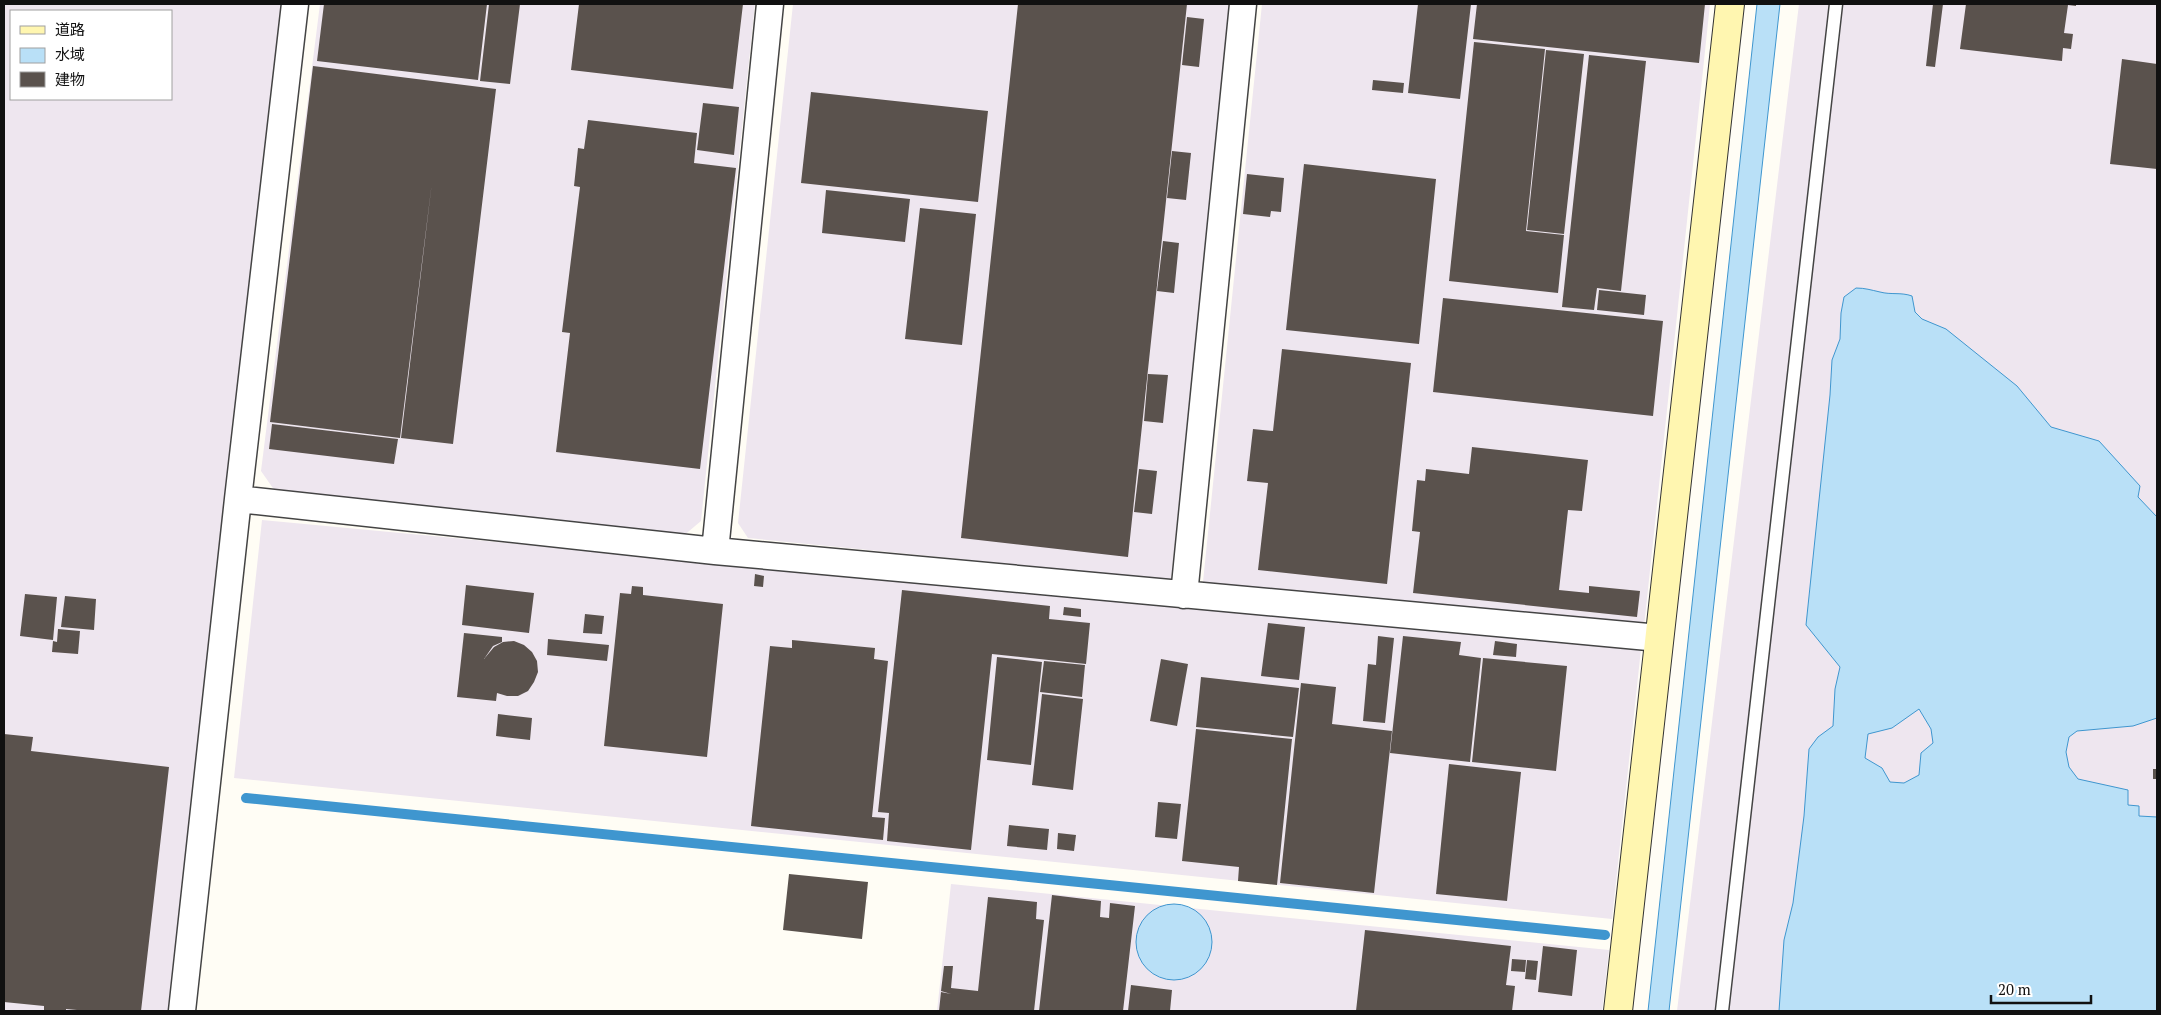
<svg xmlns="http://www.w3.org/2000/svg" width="2161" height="1015" font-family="'PT Serif','Noto Sans JP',serif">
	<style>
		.industrial { fill: #eee6ef; fill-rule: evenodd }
		.water { fill: #b9e0f7; stroke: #3f96cf; fill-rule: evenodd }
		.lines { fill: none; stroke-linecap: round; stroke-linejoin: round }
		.stream { stroke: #3f96cf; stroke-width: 10 }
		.building { fill: #5a524d }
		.lane-casing { stroke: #444; stroke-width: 15 }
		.street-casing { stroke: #444; stroke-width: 29 }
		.secondary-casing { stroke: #333; stroke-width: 30 }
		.lane { stroke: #fff; stroke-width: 12 }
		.street { stroke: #fff; stroke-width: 26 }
		.secondary { stroke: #fff6b0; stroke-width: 28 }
	</style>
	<rect width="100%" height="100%" fill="#fffdf5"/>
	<path class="industrial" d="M4,4h277l-113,1007h-164zM11,11h160v88h-160z
		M320,4h435l-54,517 -19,16 -407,-46 -14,-20z
		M793,4h437l-59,576 -423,-42 -10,-15z
		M1262,4h448l-66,623 -441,-45z
		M1799,4h358v1007h-480z
		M262,520l1379,129 -29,270 -1378,-141z
		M951,884l658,66 -7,61h-665z"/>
	<path class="water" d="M1757,4h23l-111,1007h-21z
		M1856,288c9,0 15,2 24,4 11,3 21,0 32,4l3,16 7,7 24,10 71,57 34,41 48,14 41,45 -2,11 19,20v201l-24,8 -56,5 -8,6 -3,15 3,15 9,12 50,11v15l11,1v10l18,1v194h-378l5,-71 9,-37 11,-87 5,-67 9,-12 15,-11 2,-37 5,-22 -34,-42 24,-230 2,-35 8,-21 1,-26 3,-16zM1919,709l12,20 2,14 -12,10 -2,22 -15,8 -14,-1 -8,-14 -17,-10 3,-24 24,-6z
		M1136 942a38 38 0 1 1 76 0a38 38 0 1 1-76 0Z"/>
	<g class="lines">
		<path class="stream" d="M246,798l1359,137"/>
	</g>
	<path class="building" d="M324,4h163l-9,76 -161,-19z
		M489,4h31l-10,80 -30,-3z
		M579,4h164l-10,85 -162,-19z
		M1018,4h169l-59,553 -167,-19z
		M1418,4h53l-11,95 -52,-6z
		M1477,4h228l-6,59 -226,-24z
		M1933,4h10l-8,63 -9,-1z
		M1966,4h110v2l-8,-1 -4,28 9,1 -2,15 -8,-1 -1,13 -102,-12z
		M1187,17l17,2 -5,48 -17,-2z
		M1474,42l71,7 -19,182 38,4 -6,58 -109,-12z
		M1546,50l38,4 -20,180 -37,-4z
		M1589,55l57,6 -25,230 -24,-3 -3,22 -32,-3z
		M2122,59l35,5v105l-47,-5z
		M313,66l183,23 -43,355 -52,-6 31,-256 -32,256 -130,-16z
		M1373,80l31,3 -1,10 -31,-3z
		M811,92l177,19 -10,91 -177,-19z
		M703,103l36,4 -5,48 -37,-5z
		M588,120l109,13 -3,30 42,5 -36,301 -144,-17 14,-119 -8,-1 18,-145 -6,-1 4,-38 6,1z
		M1172,151l19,2 -5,47 -19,-2z
		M1304,164l132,15 -17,165 -133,-14z
		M1247,174l37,4 -3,34 -10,-1 -1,6 -27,-3z
		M826,190l84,9 -5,43 -83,-9z
		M920,208l56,6 -14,131 -57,-6z
		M1163,241l16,2 -5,50 -17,-2z
		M1599,290l47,5 -2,20 -47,-5z
		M1443,298l220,23 -10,95 -220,-24z
		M1282,349l129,14 -24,221 -129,-14 10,-87 -21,-2 6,-52 20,2z
		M1148,374l20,1 -5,48 -19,-2z
		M272,424l126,15 -4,25 -125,-15z
		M1472,447l116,13 -6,51 -14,-1 -9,80 30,3v-7l51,5 -3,26 -224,-24 7,-61 -8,-1 5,-51 8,1 1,-12 43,5z
		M1139,469l18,2 -5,43 -18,-2z
		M755,574l9,2 -1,11 -9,-1z
		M466,585l68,8 -5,40 -67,-8z
		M632,586l11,1v8l80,9 -16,153 -103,-11 16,-153 11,1z
		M902,590l148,16 -1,13 41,4 -4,41 -94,-10 -21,196 -84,-9 2,-28 -11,-1z
		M25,594l32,3 -4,43 -33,-4z
		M65,596l31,3 -2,31 -33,-3z
		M1064,607l17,2v8l-18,-2z
		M585,614l19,2 -2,18 -19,-1z
		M1268,623l37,4 -6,53 -38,-4z
		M58,629l22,2 -2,23 -26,-2 1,-11 4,1z
		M464,633l38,4v5l-9,4 -9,13 10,-12 9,-5 11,-1 10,4 8,7 5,9 1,11 -4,10 -6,9 -10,5h-11l-10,-3 -1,8 -39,-4z
		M1378,636l16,2 -9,85 -22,-2 5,-57 8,1z
		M1403,636l58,6 -2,13 22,3 -11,104 -80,-9z
		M548,639l61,6 -2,16 -60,-6z
		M792,640l83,8 -1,11 14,2 -16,156 13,1 -2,22 -132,-14 19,-180 22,2z
		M1495,641l22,3 -1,13 -23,-2z
		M997,657l45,5 -11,103 -44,-5z
		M1483,658l84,8 -11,105 -84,-9z
		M1161,659l27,5 -11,62 -27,-5z
		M1044,661l41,4 -3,32 -42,-5z
		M1201,677l98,11 -6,49 -97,-10z
		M1301,683l35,4 -4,37 60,7 -18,162 -94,-10z
		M1042,694l41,5 -10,91 -41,-5z
		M498,714l34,4 -2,22 -34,-4z
		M1196,729l96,10 -15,146 -39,-4 1,-14 -57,-6z
		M4,734l29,3 -2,14 138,16 -28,244h-53l-22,-2v2h-22v-5l-40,-4z
		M1449,764l72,8 -14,129 -71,-7z
		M2153,769h4v10h-4z
		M1158,802l23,2 -4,35 -22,-2z
		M1009,825l40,4 -2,21 -40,-4z
		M1058,833l18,2 -2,16 -17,-2z
		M789,874l79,8 -6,57 -79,-9z
		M1052,895l49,6 -1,16 9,1 1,-15 25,3 -12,105h-84z
		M988,897l49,5 -1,17 8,1 -10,91h-95l2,-19 10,2 -10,-3 3,-25h9l-2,22 27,3z
		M1365,930l146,16 -5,39 9,1 -3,25h-156z
		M1543,946l34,4 -5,46 -34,-4z
		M1512,959l14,1 -1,12 -14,-1z
		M1527,960l11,1 -2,19 -11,-1z
		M1131,985l41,5 -2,21h-42z"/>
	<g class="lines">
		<g class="lane-casing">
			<path id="lane" d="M1722,1011l114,-1007"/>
		</g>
		<g class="street-casing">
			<path id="street" d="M238,499l477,52 944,87
				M715,551l55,-547
				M1184,595l59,-591
				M182,1011l56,-512 57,-495"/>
		</g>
		<g class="secondary-casing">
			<path id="secondary" d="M1618,1011l112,-1007"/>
		</g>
		<use href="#lane" class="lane"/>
		<use href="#street" class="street"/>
		<use href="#secondary" class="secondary"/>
	</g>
	<rect width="2161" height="1015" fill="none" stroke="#111111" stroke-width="10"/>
	<rect x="10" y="10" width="162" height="90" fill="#ffffff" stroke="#a0a0a0"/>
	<rect x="20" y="26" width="25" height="8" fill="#fff6b0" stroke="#a0a0a0"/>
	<text x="55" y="35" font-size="15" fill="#111111">道路</text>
	<rect x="20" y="48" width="25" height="15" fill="#b9e0f7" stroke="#a0a0a0"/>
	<text x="55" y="60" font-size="15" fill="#111111">水域</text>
	<rect x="20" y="72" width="25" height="15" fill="#5a524d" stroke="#a0a0a0"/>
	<text x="55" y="85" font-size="15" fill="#111111">建物</text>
	<path d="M1991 995v8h100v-8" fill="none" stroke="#111111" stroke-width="2.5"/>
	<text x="1998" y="995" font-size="15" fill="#111111" stroke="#ffffff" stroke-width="4" paint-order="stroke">20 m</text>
</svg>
